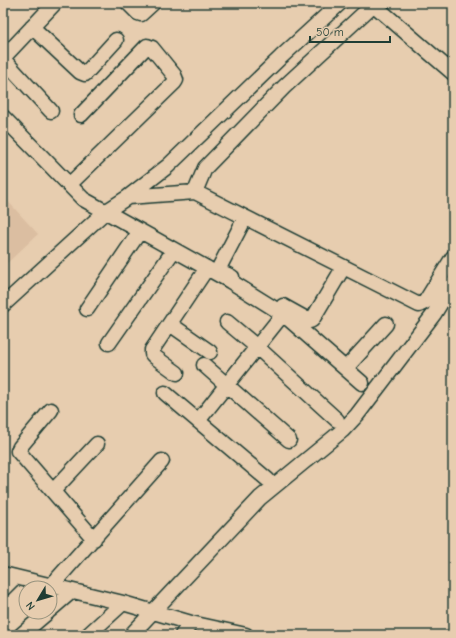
<svg xmlns="http://www.w3.org/2000/svg" width="456" height="638" font-family="'Comic Neue',sans-serif">
	<style>
		.built { fill: #dbbea1 }
		.lines { fill: none; stroke-linecap: round; stroke-linejoin: round }
		.minor-casing { stroke: #1f3d34; stroke-width: 17 }
		.minor { stroke: #e7cdaf; stroke-width: 14 }
	</style>
	<rect width="100%" height="100%" fill="#e7cdaf"/>
	<filter id="ink" filterUnits="userSpaceOnUse"><feTurbulence type="fractalNoise" baseFrequency=".025" numOctaves="2"/><feDisplacementMap in="SourceGraphic" scale="8" xChannelSelector="R" yChannelSelector="G"/><feConvolveMatrix kernelMatrix="1 2 1 2 8 2 1 2 1" color-interpolation-filters="sRGB"/></filter>
	<g filter="url(#ink)">
		<path class="built" d="M3,196l35,38 -35,33z"/>
		<g class="lines">
			<g class="minor-casing">
				<path id="minor" d="M128,3l10,10 3,1 12,-11
					M373,4l80,69
					M32,27l48,45 5,2 31,-34
					M3,58l52,-55
					M3,59l48,52
					M3,117l80,82 147,82 53,33 79,69
					M69,185l105,-102 2,-3 -2,-5 -22,-27 -5,-2 -66,69
					M195,192l10,-24 79,-81 91,-84
					M128,197l67,-5 224,113 6,-3 28,-45
					M232,277l-10,-5 -2,-6 25,-48
					M3,305l102,-93 23,-15 40,-31 113,-109 59,-54
					M283,306l27,15 2,-1 31,-52
					M87,309l53,-78
					M227,322l30,25 80,73
					M170,324l40,28
					M109,343l65,-93
					M204,365l85,75
					M346,368l40,-44
					M177,373l-22,-16 -3,-3v-4l55,-82
					M165,393l103,87
					M51,410l-31,37 -2,4 76,88
					M198,421l85,-107
					M53,491l44,-47
					M3,574l120,29 68,20 55,12
					M51,586l111,-125
					M3,589l12,-12
					M50,610l22,-19
					M21,635l27,-23
					M88,635l35,-32
					M131,635l129,-137 83,-68 14,-15 77,-101 19,-31
					M182,635l9,-12"/>
			</g>
			<use href="#minor" class="minor"/>
		</g>
	</g>
	<rect width="456" height="638" fill="none" stroke="#e7cdaf" stroke-width="16"/>
	<rect x="8" y="8" width="440" height="622" fill="none" stroke="#1f3d34" stroke-width="1.5" filter="url(#ink)"/>
	<g transform="translate(38 600) rotate(232)"><circle r="19" fill="#e7cdaf" stroke="#97937e"/>
	<path d="M0-3L7 15L0 10L-7 15Z" fill="#1f3d34"/>
	<text y="-6" font-size="11" font-weight="bold" text-anchor="middle" fill="#1f3d34">N</text>
	</g>
	<path d="M310 36v6h80v-6" fill="none" stroke="#1f3d34" stroke-width="2"/>
	<text x="316" y="36" font-size="12" fill="#1f3d34" stroke="#e7cdaf" stroke-width="3" paint-order="stroke">50 m</text>
</svg>
